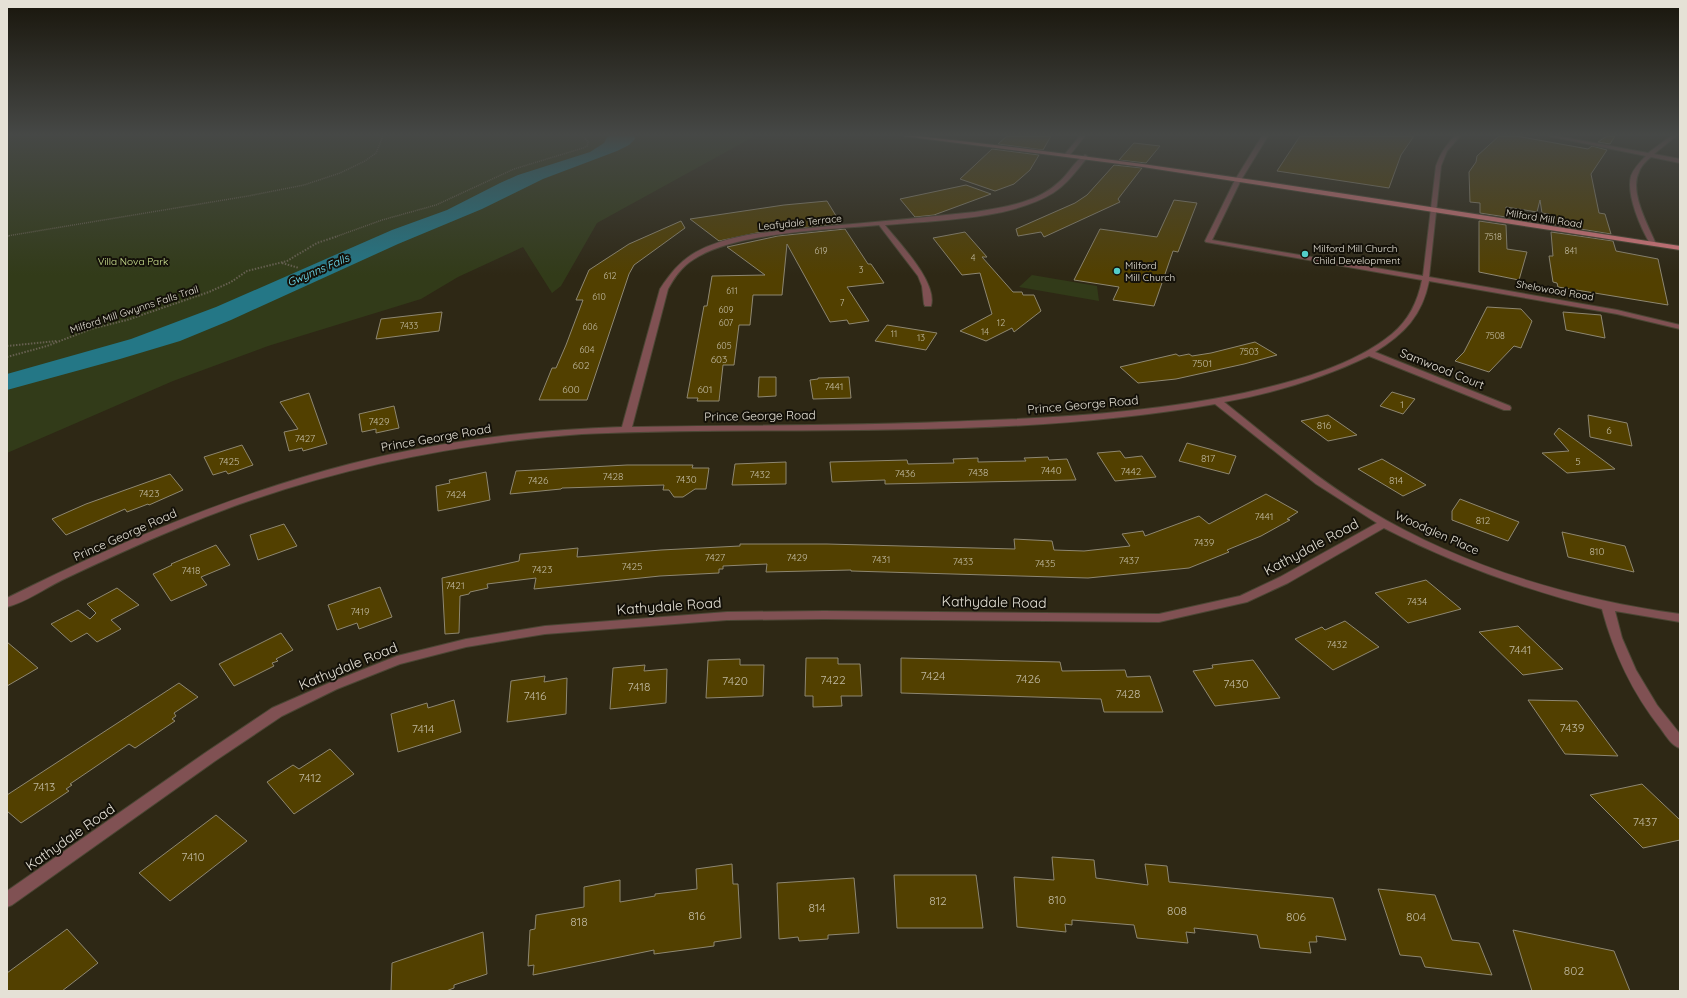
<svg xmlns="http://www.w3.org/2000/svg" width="1687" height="998" font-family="Quicksand,sans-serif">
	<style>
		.green { fill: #323b19 }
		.water { fill: #247786 }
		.building { fill: #524000; stroke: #8e8771 }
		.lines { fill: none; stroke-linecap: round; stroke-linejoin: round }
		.minor-casing { stroke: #4b4634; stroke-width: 2 }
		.major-casing { stroke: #4b4634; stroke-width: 2 }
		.path-far1 { stroke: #666050; stroke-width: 1.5; stroke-dasharray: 1 1; stroke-linecap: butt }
		.path { stroke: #666050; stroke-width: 2; stroke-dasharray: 1.5 1.5; stroke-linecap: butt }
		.minor { fill: #805153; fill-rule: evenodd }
		.major { fill: #d6777c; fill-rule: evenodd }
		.poi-dot { fill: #53cdc9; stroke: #141109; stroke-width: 1.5 }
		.labels { text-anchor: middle; stroke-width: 4; stroke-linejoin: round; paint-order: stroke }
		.far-number-label { font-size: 9px; fill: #c0b9a0 }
		.far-street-label { font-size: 10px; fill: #e5e1d6; stroke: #141109 }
		.far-poi-label { font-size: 10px; fill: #e5e1d6; stroke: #141109; text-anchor: start }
		.far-park-label { font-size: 10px; fill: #d2e895; stroke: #141109 }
		.number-label { font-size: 10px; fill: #c0b9a0 }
		.far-water-label { font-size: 11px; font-style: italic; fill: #73e7fe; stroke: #141109 }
		.street-label { font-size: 12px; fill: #e5e1d6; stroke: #141109 }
		.near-number-label { font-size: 12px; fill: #c0b9a0 }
		.near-street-label { font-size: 14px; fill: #e5e1d6; stroke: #141109 }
	</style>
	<rect width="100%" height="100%" fill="#2e2815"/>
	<path class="green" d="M7,136h748l-158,87 -36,63 -9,7 -29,-46 -65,30 -37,22 -153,47 -95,35 -166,72z
		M1032,275l65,11 2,15 -80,-14z"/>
	<path class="water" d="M608,136h26l1,3 -6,6 -12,6 -74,28 -61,30 -84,35 -167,76 -51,21 -60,18 -113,31v-16l124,-35 85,-32 176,-77 55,-20 53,-27 18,-8 72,-23 14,-9z"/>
	<path class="building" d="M1007,136h44l-8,14 -45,-6z
		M1300,136h114l-13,19 -12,33 -112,-17z
		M1499,136h17l72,13 4,-3 15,4 -16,24 8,39 6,1 6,20 -61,-10 -1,-10 -7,-1 -2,-13 -3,12 -31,-5v10l-26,-4v-10l-10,-1 -1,-30 7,-10 1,-6z
		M1607,136h8l-5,8 -12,-2z
		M1134,143l26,3 -14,17 -27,-3z
		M992,149l47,6 -9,15 -16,14 -19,7 -35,-12z
		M1114,165l28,3 -24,31 2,3 -76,35 -3,-5 -23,4 -2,-7 59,-26 12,-8z
		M966,185l25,9 -57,21 -19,2 -15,-18z
		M1174,200l23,3 -19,49 -5,-1 -19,55 -41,-6 6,-13 -45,-7 26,-51 57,8z
		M827,201l14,23 -80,8 -42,9 -29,-22 94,-14z
		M681,221l4,7 -51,37 -5,9 -42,126h-48l13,-32h4l10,-23 17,-45h-7l13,-30 40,-26z
		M1479,221l27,4 1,24 20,3 -8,28 -40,-8z
		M845,229l23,35h3l13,19 -37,4 22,34 -20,3 -2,-4 -17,2 -43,-78 -5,51h-29l-3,30h-11l-5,40h-11l-4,36h-22l1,-3h-11l17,-92h3l5,-30 53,-1 -38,-28 51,-11z
		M965,232l22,25h-5l31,35h9l1,3h11l7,16 -27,21 -2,-4 -26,13 -26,-10 32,-17 -12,-41 -18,2 -29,-37z
		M1551,232l62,9 3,10 42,8 10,46 -110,-18 -1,-4 -4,-1 -4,-26h4z
		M1487,307l34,2 11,12 -11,27 -7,-2 -25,26 -34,-11 9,-9z
		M442,312l-3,19 -63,8 5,-20z
		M1563,312l38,3 4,23 -39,-8z
		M887,325l50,8 -11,17 -51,-9z
		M1255,342l22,13 -33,9 -68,15 -38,4 -18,-16 56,-13 3,2 10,-2 3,2 19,-3z
		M759,377h17v19l-18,1z
		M849,377l2,21 -38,1 -3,-19 8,-1v-1z
		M1392,392l23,7 -12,15 -23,-8z
		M309,393l18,51 -24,7 -1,-3 -13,3 -5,-19 14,-3 -18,-27z
		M394,406l5,22 -23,5v-4l-14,3 -3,-18z
		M1328,415l29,20 -29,6 -27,-20z
		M1588,415l39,8 5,23 -42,-9z
		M1559,428l44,32 12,9 -48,4 -25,-20 27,-2 -15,-17z
		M1187,443l49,13 -7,18 -50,-13z
		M242,445l11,20 -25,9 -2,-3 -13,4 -9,-18z
		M1120,451l5,7 17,-2 14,21 -41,4 -18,-28z
		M1048,457l1,3 18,-1 9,21 -191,4v-4l-53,2 -2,-20 77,-2 1,4 46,-1 -1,-4 25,-1v4l48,-1 -2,-3z
		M1382,459l24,14 20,12 -23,11 -45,-27z
		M786,462v22l-54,1 3,-21z
		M627,465h66l-1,3h17l-3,21h-11l-12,8h-9l-5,-7h-6l1,-5 -102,3 -1,1 -51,5 6,-23z
		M486,472l4,28 -52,11 -2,-25 14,-3 -1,-3z
		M170,474l13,16 -34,15 -1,-1 -21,8 -2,-3 -59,26 -14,-16 34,-15z
		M1266,494l32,18 -11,7 3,1 -29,16 -34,14 2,2 -40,16 -101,10 -237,-7v-1l-85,2 1,-8 -44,2v3h-4v4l-59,3 -126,13 2,-11 -49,6 1,4 -18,4 -1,2 -9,2 -1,37 -14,1 -3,-56 77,-17 1,-7 58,-6 -1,9 84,-7 79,-4v-2h87l188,5 -1,-10 38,2 2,9 30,1 46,-5 -8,-12 21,-3 2,5 54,-20 10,8z
		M1460,499l59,23 -11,19 -56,-21v-9z
		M284,524l13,22 -39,14 -8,-25z
		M1562,532l63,14 9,26 -66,-15z
		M216,545l14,20 -29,12 6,8 -36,16 -18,-27 19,-9 -1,-1z
		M1426,580l35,29 -53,14 -33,-30z
		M380,587l12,30 -33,12 -2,-6 -20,7 -9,-25z
		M117,588l22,17 -28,15 10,9 -24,13 -10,-9 -16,9 -20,-18 27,-14 12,9 6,-6 -9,-9z
		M1345,621l34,26 -46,23 -38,-31 27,-12 3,3z
		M1518,626l45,43 -40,6 -44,-43z
		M281,633l12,17 -17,9 2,2 -6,2 2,3 -40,20 -15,-22z
		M7,642l31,26 -31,18z
		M806,658h32v6h22l2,32h-21l1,10 -29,1v-11h-8z
		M901,658l159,4 2,9 63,-1 2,7 23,-1 13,36h-59l-3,-13 -200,-6z
		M740,659v6h24l-1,31 -57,2 2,-38z
		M1253,660l27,38 -65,8 -22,-35 20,-3 -1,-3z
		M645,665l-1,6 23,-2 -1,34 -56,6 3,-41z
		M545,676l-1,6 23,-4 -1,36 -59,8 4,-41z
		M179,683l19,14 -24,16 2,3 -4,3 3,2 -40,27 -6,-4 -59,40 2,1 -6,4 3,2 -48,32 -14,-12v-16z
		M454,700l7,32 -63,20 -7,-38 36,-11 1,5z
		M1528,700l49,1 41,55 -53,-2z
		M330,749l24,25 -60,40 -27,-32 26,-17 6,4z
		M1642,784l38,36v20l-37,8 -53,-53z
		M216,815l31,26 -77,60 -31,-28z
		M1052,857l42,3 2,18 52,7 -3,-21 22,2 2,16 164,16 13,42 -30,-4 1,6h-8l2,11 -51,-5 -3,-13 -63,-7 1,5 -9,-1 2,11 -51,-5 -3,-13 -62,-5v5l-7,-1 1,8 -49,-5 -3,-50 40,3z
		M732,864l1,20h5l3,54 -27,4v4l-60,8v-4l-121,25 1,-10 -6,1 2,-36 5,-1 1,-14 48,-8v-20l36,-7v22l35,-6v-2l42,-5 -1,-20z
		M894,875h82l7,53h-86z
		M854,878l5,55 -31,2v4l-29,2 -1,-4 -19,2 -2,-56z
		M1378,889l57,6 17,45 27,3 13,32 -67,-8 -4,-10 -21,-2z
		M67,929l31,34 -36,28h-55v-18z
		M1513,930l101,21 16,40h-98z
		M483,932l4,42 -33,11v3l-8,3h-55l1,-28z"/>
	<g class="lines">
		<g class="minor-casing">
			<path id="minor" d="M1080,136h5l-16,20h-4v-2z
				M1262,136h6l-27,44 -29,60 211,36 13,-110c4,-12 10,-21 19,-30h5l-13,15 -6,15 -12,111 188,33 63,15v4l-63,-15 -188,-33c-7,35 -25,53 -54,71l135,54 1,2 -1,2h-6l-135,-54c-46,22 -95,37 -145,46 46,37 92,76 143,107 94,57 204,90 313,105v8l-65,-11 7,27 14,32 21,35 23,29v14c-8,-2 -14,-12 -19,-19 -29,-37 -47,-75 -59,-120 -76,-19 -148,-45 -218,-81l-96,55 -41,19 -88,20 -335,-3 -97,1 -182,14 -79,13 -66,17 -63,25 -55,27 -67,45 -203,144 -5,2v-16l198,-138 67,-45 57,-25 68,-27 69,-17 79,-13 182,-14 97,-1 335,3 81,-18 40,-19 97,-54 -61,-39 -101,-80c-209,37 -423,21 -633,30 -139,10 -275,40 -404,94 -39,16 -78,34 -116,52 -18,9 -36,22 -55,27v-9c110,-55 223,-103 343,-134 89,-23 181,-34 272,-37l38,-138c10,-15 20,-28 36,-37 39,-21 90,-21 134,-26 48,-4 97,-9 145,-14 29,-5 62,-9 84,-30 9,-7 16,-22 26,-27l2,1v2c-11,13 -20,26 -34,35 -44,27 -118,27 -168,32 13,17 53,57 46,81h-6l-1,-2 -2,-18 -4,-10 -39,-51c-51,5 -155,7 -193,40 -8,7 -13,15 -18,24l-36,138c112,-2 224,-1 336,-6 92,-3 186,-9 276,-28 49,-11 109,-27 148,-59 17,-14 26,-33 30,-54l-216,-38 -1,-1 30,-61z
				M1548,136h9l91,17 23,-17h5l-22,18 26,5v4l-29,-6c-5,4 -10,9 -12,15 -10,20 9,53 17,72l-1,1h-4c-10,-16 -25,-50 -20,-69 3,-8 9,-14 15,-20z"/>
		</g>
		<g class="major-casing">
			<path id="major" d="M903,136h14c255,28 509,71 763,110v4l-537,-83z"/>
		</g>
		<path class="path-far1" d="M7,236l241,-40 56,-11 36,-12 25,-12 11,-8 7,-17
			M335,237l47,-17 54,-15 78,-36 69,-21 4,-2 1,-4 -5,-6"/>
		<path class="path" d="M7,236h2
			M282,263l17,5
			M7,346l50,-5
			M7,357l40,-11 44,-17 36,-9 82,-28 22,-10 16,-11 40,-10 30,-18 21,-7"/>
		<use href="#minor" class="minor"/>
		<use href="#major" class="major"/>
	</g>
	<linearGradient id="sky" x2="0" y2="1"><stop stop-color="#19160c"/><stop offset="0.49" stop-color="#464846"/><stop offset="1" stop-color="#464846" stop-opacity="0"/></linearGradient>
	<rect width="1687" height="275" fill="url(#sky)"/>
	<g class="poi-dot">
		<circle cx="1305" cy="254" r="4"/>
		<circle cx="1117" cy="271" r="4"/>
	</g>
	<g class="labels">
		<g class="far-number-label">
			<text x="1493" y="240">7518</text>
			<text x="821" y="254">619</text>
			<text x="1571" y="254">841</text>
			<text x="973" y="261">4</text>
			<text x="861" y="273">3</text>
			<text x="610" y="279">612</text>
			<text x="732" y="294">611</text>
			<text x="599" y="300">610</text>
			<text x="842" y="306">7</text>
			<text x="726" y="313">609</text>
			<text x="726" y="326">607</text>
			<text x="1001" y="326">12</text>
			<text x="409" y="329">7433</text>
			<text x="590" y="330">606</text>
			<text x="985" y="335">14</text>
			<text x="894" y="337">11</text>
			<text x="1495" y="339">7508</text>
			<text x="921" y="341">13</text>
			<text x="724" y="349">605</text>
			<text x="587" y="353">604</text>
			<text x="1249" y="355">7503</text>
		</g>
		<g class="far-street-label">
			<text transform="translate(1544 218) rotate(9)" y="4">Milford Mill Road</text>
			<text transform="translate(800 222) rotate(-6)" y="4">Leafydale Terrace</text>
			<text transform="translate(1555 290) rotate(10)" y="4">Shelowood Road</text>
			<text transform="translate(134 309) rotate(-18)" y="4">Milford Mill Gwynns Falls Trail</text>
		</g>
		<g class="far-poi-label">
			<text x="1313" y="252">Milford Mill Church<tspan x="1313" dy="12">Child Development</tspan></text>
			<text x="1125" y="269">Milford<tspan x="1125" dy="12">Mill Church</tspan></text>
		</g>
		<g class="far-park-label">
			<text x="133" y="265">Villa Nova Park</text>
		</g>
		<g class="number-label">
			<text x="719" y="363">603</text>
			<text x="1202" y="367">7501</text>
			<text x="581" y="369">602</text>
			<text x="834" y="390">7441</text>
			<text x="571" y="393">600</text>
			<text x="705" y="393">601</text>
			<text x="1402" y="408">1</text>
			<text x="379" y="425">7429</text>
			<text x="1324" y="429">816</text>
			<text x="1609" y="434">6</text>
			<text x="305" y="442">7427</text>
			<text x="1208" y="462">817</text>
			<text x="229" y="465">7425</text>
			<text x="1578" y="465">5</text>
			<text x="1051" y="474">7440</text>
			<text x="1131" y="475">7442</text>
			<text x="978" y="476">7438</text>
			<text x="905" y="477">7436</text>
			<text x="760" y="478">7432</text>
			<text x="613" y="480">7428</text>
			<text x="686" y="483">7430</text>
			<text x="538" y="484">7426</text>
			<text x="1396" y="484">814</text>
			<text x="149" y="497">7423</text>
			<text x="456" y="498">7424</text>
			<text x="1264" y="520">7441</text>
			<text x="1483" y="524">812</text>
			<text x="1204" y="546">7439</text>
			<text x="1597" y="555">810</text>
			<text x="715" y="561">7427</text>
			<text x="797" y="561">7429</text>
			<text x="881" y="563">7431</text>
			<text x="1129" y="564">7437</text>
			<text x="963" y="565">7433</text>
			<text x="1045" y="567">7435</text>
			<text x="632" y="570">7425</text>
			<text x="542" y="573">7423</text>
			<text x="191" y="574">7418</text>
			<text x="455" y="589">7421</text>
			<text x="1417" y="605">7434</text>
			<text x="360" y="615">7419</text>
			<text x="1337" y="648">7432</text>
		</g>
		<g class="far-water-label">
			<text transform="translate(318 270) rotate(-23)" y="4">Gwynns Falls</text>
		</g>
		<g class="street-label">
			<text transform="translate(1442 369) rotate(22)" y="4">Samwood Court</text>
			<text transform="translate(1083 405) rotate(-5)" y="4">Prince George Road</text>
			<text transform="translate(760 416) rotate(-1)" y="4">Prince George Road</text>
			<text transform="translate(436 438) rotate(-10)" y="4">Prince George Road</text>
			<text transform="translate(1437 533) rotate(24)" y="4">Woodglen Place</text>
			<text transform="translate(125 535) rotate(-24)" y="4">Prince George Road</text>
		</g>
		<g class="near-number-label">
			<text x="1520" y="654">7441</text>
			<text x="933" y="680">7424</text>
			<text x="1028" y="683">7426</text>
			<text x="833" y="684">7422</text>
			<text x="735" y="685">7420</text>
			<text x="1236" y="688">7430</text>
			<text x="639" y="691">7418</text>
			<text x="1128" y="698">7428</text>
			<text x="535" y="700">7416</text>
			<text x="1572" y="732">7439</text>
			<text x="423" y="733">7414</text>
			<text x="310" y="782">7412</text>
			<text x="44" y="791">7413</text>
			<text x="1645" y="826">7437</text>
			<text x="193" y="861">7410</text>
			<text x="1057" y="904">810</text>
			<text x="938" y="905">812</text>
			<text x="817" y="912">814</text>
			<text x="1177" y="915">808</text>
			<text x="697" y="920">816</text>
			<text x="1296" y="921">806</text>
			<text x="1416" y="921">804</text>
			<text x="579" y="926">818</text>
			<text x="1574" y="975">802</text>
		</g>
		<g class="near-street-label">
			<text transform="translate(1311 547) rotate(-28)" y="5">Kathydale Road</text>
			<text transform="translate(994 602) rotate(1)" y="5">Kathydale Road</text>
			<text transform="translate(669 606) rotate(-4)" y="5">Kathydale Road</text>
			<text transform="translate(348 666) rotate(-22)" y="5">Kathydale Road</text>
			<text transform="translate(70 837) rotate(-35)" y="5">Kathydale Road</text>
		</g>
	</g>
	<rect width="1687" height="998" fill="none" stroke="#e5e1d6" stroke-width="16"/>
</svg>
